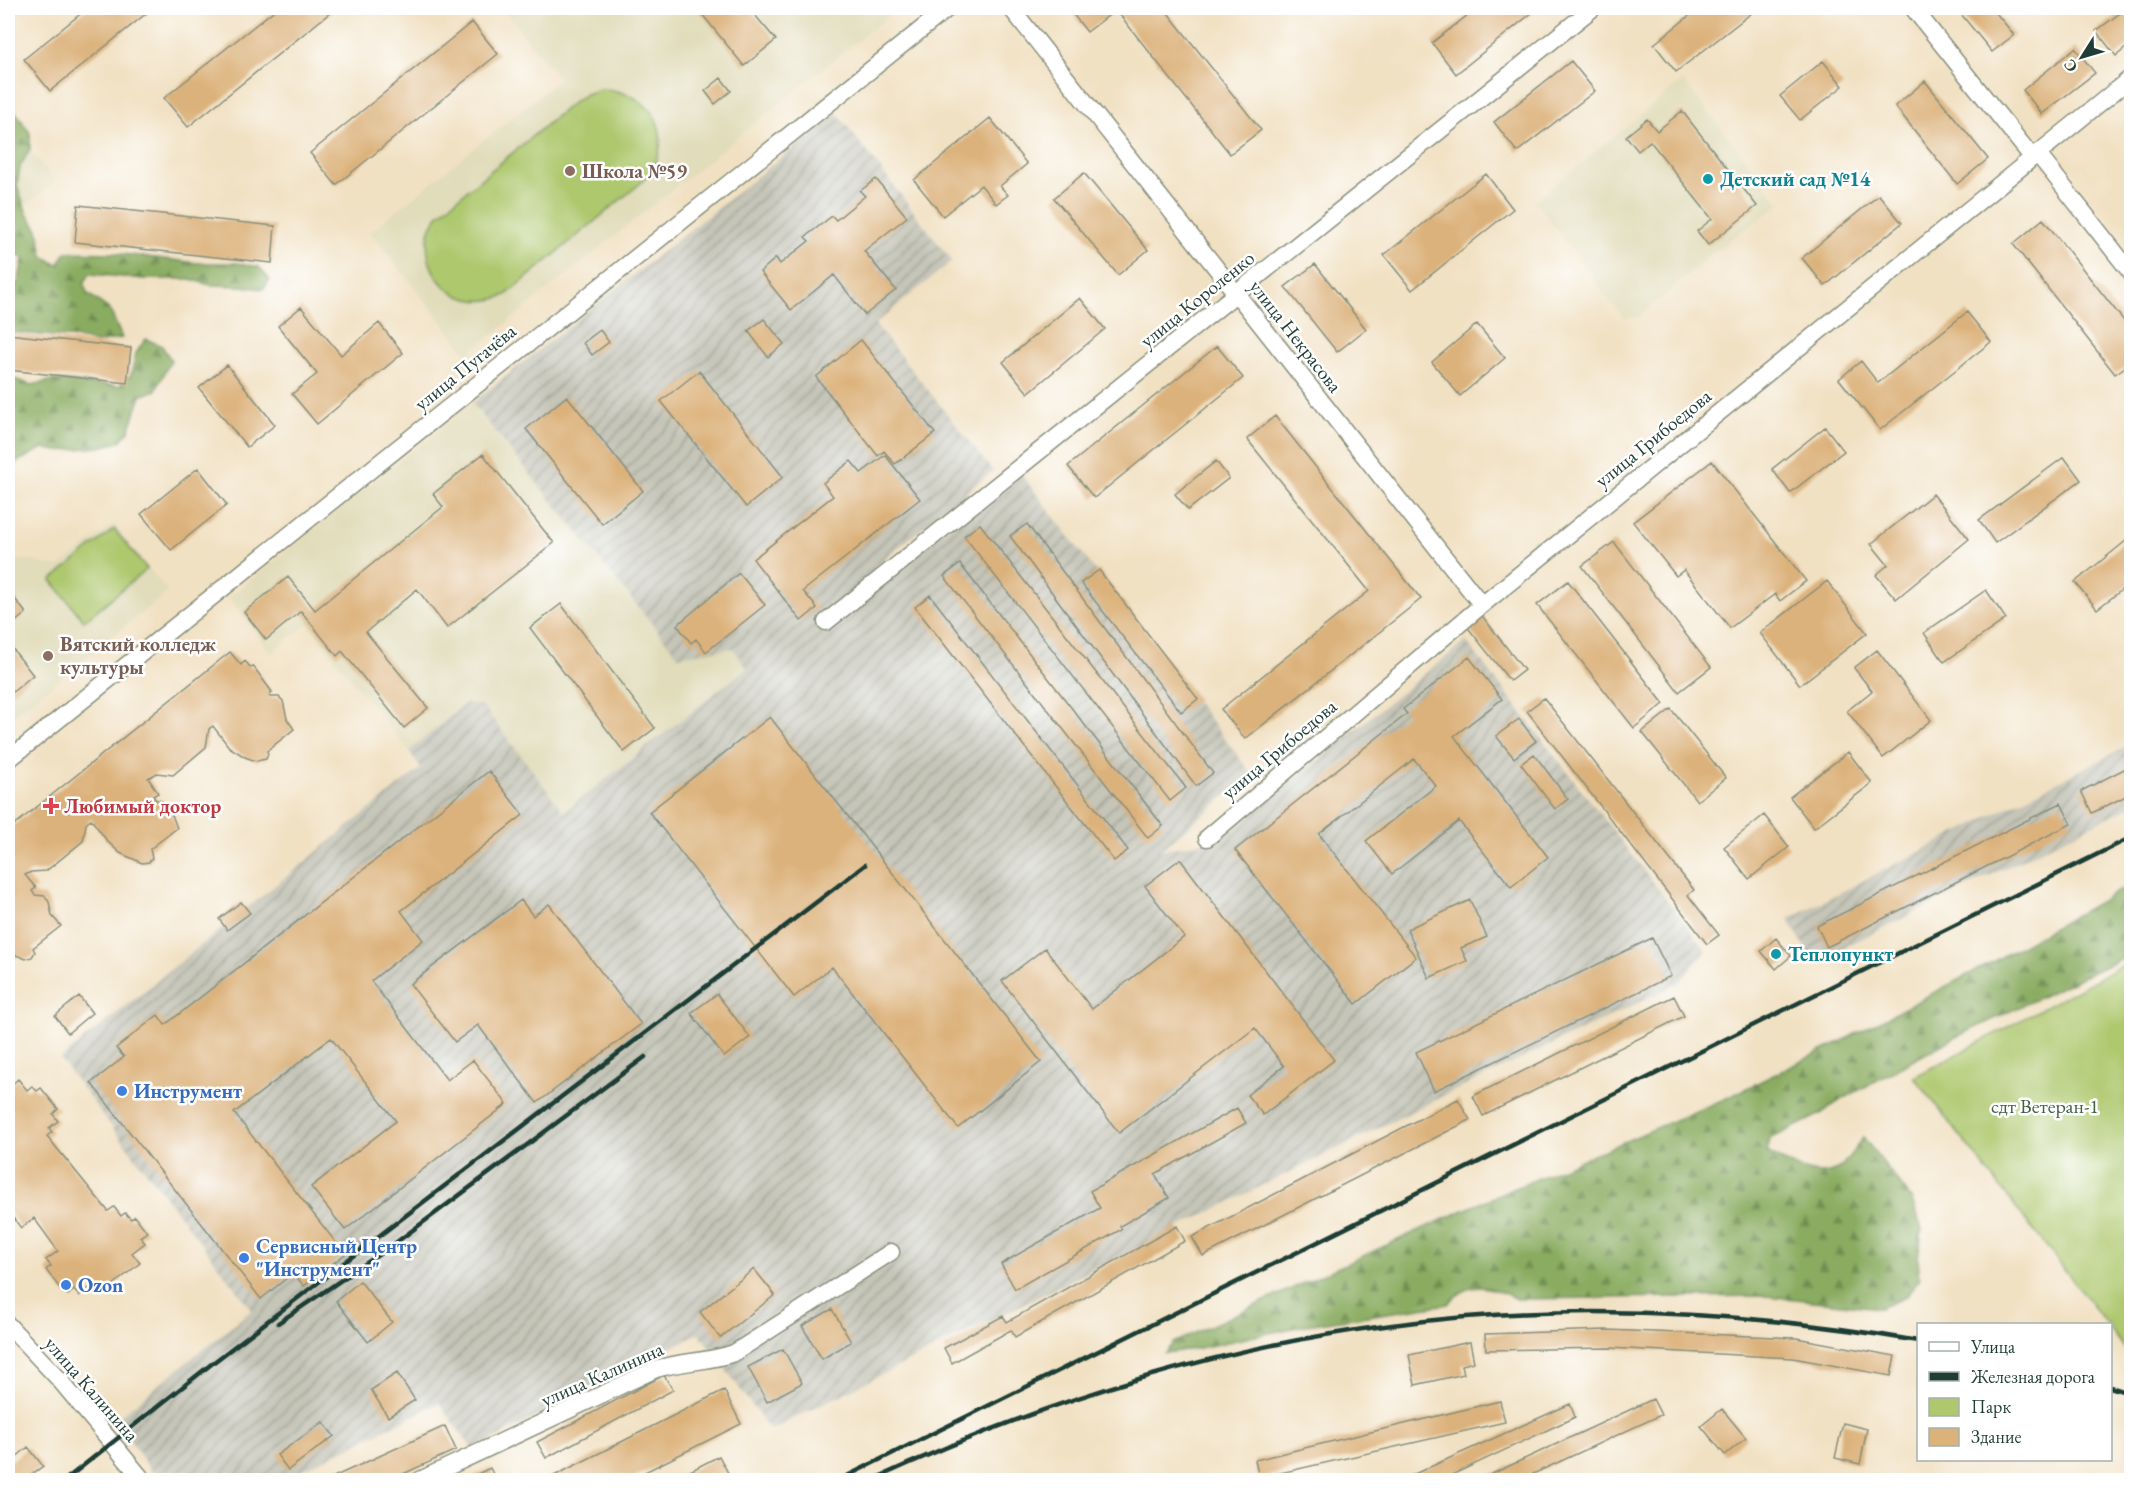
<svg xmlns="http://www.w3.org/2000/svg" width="2139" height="1488" font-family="'EB Garamond',serif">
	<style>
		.built { fill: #e1dcba }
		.industrial { fill: url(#industrial-furrows) }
		.green { fill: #aec86e; stroke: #668251; stroke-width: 1.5 }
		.forest { fill: url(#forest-firs); stroke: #54744a; stroke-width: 1.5 }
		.building { fill: #dcb27b }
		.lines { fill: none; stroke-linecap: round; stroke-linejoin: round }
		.minor-casing { stroke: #888f7c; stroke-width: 19 }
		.minor { stroke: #fff; stroke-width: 16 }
		.rail { stroke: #1f3d34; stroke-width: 4.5 }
		.education-dot { fill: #8d6e63; stroke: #fff; stroke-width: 2 }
		.culture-dot { fill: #0f9aa8; stroke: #fff; stroke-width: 2 }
		.health-dot { fill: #e0444e; stroke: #fff; stroke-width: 2 }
		.shop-dot { fill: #3f7fe0; stroke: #fff; stroke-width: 2 }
		.labels { text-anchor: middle; stroke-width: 5; stroke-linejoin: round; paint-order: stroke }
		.education-label { font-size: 20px; font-weight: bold; fill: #785e54; stroke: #fff; text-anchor: start }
		.culture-label { font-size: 20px; font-weight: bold; fill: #0d838f; stroke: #fff; text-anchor: start }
		.street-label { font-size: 20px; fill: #1f3d34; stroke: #fff }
		.health-label { font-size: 20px; font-weight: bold; fill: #be3a42; stroke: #fff; text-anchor: start }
		.shop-label { font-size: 20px; font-weight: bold; fill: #366cbe; stroke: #fff; text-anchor: start }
		.park-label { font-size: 20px; fill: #436042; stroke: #fff }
	</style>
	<defs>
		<pattern id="industrial-furrows" width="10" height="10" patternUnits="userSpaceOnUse" patternTransform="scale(1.5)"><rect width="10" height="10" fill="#c5c5b8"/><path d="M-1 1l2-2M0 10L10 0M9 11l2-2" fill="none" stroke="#9fa196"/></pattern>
		<pattern id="forest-firs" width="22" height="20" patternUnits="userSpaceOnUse" patternTransform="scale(1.5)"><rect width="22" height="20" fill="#8aac61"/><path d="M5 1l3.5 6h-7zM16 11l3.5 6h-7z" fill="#708d51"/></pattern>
	</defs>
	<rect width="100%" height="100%" fill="#fff"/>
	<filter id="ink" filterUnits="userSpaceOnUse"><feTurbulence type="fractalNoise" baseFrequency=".0167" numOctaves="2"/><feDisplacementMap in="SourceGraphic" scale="12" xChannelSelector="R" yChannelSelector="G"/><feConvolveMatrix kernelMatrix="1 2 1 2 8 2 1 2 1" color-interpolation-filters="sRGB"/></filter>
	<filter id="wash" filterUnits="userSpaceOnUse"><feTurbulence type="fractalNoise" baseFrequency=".008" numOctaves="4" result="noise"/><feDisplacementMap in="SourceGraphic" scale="24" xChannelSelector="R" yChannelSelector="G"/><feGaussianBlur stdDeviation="1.35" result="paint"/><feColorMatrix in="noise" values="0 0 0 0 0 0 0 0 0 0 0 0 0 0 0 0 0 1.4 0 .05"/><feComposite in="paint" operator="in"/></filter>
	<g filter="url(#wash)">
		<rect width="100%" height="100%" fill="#f1e1c3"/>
		<path class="built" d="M502,8h396l-430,346 -102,-127 4,5 190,-153z
			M1683,80l98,124 -61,43 -83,71h-14l-88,-117z
			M8,123l47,58 -47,39z
			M472,403l206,253 55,-8 14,19 -183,145 -81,-105 -17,-4 -57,48 -102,-127 -36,29 -42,-56z
			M114,524l54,68 -160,128v-159l20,-1 30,7z"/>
		<path class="industrial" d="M837,113l115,148 -77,63 118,147 -119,96 10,12 134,-109 234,304 -92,76 57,-10 249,-199 240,309 -27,33 -250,120 -659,327 -71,-97 -226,117 -34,-47 -157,77h-125l-41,-61 136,-109 -192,-251 361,-291 -12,-17 57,-48 17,3 81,106 183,-144 -14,-20 -55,8 -206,-253z
			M2131,744v62l-317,156 -26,-43z"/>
		<path class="green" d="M601,89c54,2 79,50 42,92l-137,114c-10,4 -21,7 -32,5 -33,-4 -54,-38 -44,-70 2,-5 6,-11 9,-16l137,-114 10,-6z
			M114,529l33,40 -63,52 -33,-41z
			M2131,961v396l-20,-27 -1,-6h-3l-193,-247z"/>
		<path class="forest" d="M8,101l22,32v16l-10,18 -3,18 10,29 11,15 5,27 15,9 8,-13 47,1 85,10h39l22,4 11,13 -7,9 -22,-3 -31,-1 -20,-6h-46l-54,-5 -6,9 3,10 23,17 12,28 -25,5 -19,-5 -70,-6v-39l3,-1 8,-12 4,-22 -11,-7 -4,2z
			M146,339l16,7 9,14 -15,30 -15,6 -12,35 -10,11 -20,5 -42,4 -14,-3 -35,19v-90l24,8 22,-5 65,6 12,-11 5,-22z
			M2131,884v70l-177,84 -113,62 -22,15 -49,24 -3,13c20,11 49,30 72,16 7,-5 18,-23 24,-31l48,61 11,31 -4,30 2,20 -16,19 -25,10 -112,-12 -250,3c-27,-13 -47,-20 -69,5l-142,21 -111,24 -30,4 8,-10 286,-131 270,-115 115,-57 152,-80z"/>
		<g id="blocks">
			<path class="building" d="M88,8h65l-103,83 -26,-32z
				M277,8h59l-148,119 -24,-29z
				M697,8h52l27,32 -32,26z
				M1068,8h96l97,122 -31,24 -114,-144 -29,22z
				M1477,8h52l4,4 -77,62 -24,-31z
				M1699,8h59l-82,64 -22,-28z
				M1956,8h36l22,27 -22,17z
				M2127,8h5v35l-16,13 -20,-25z
				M472,22l26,32 -162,131 -26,-32z
				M2075,48l20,25 -53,41 -19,-24z
				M1571,61l24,30 -78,61 -23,-30z
				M1823,61l20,25 -43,34 -20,-24z
				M721,78l10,13 -16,13 -10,-13z
				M1925,81l63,78 -31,25 -62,-78z
				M1682,111l75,95 -49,39 -11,-14 15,-12 -62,-78 -12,10 -12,-15 21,-17 10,12z
				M990,118l37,46 -27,22 8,9 -12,9 -15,-19 -38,31 -29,-36z
				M1084,173l64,77 -30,25 -64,-77z
				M1486,174l27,35 -101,81 -28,-35z
				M876,179l31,38 -43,34 32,39 -31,25 -31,-40 -43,35 -31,-38 16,-14 4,6 29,-23 -4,-4 27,-21 4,4 29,-24 -5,-5z
				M1879,195l23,28 -77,63 -23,-28z
				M78,205l197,21 -3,37 -197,-21z
				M2043,219l89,112v31l-17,12 -102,-130z
				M1315,264l51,65 -29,23 -52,-65z
				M1080,298l25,31 -77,64 -25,-31z
				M301,307l40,48 38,-32 24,30 -86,71 -25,-30 25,-20 -39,-48z
				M1967,312l24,30 -111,88 -41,-51 22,-18 17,22z
				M764,319l20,25 -16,13 -20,-26z
				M1477,324l28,34 -45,38 -28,-34z
				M600,330l9,12 -17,13 -9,-12z
				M8,334l123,14 -4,35 -119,-13z
				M861,340l74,93 -40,31 -11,-13 -6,5 -62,-79z
				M1217,346l26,32 -149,120 -26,-32z
				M227,365l48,60 -28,22 -48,-59z
				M699,371l84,106 -37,30 -85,-106z
				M567,396l76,95 -41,33 -76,-95z
				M1275,416l146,183 -176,140 -24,-30 148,-118 -122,-152z
				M1825,427l19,24 -54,42 -18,-24z
				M483,454l71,89 -107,85 -30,-39 -51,43 62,76 -24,20 -62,-77 -5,5 -36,-45 -35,29 -22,-28 44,-35 27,33 128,-103 -10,-13z
				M885,455l35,44 -117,92 14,17 -16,13 -48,-62 80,-63 -10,-13 28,-22 10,12z
				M2064,457l17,23 -86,63 -16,-23z
				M1216,461l13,17 -41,32 -13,-16z
				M1712,461l94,120 -26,20 -5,-7 -45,34 -46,-58 -8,6 -43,-54z
				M198,468l29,37 -56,45 -30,-36z
				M1933,494l36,45 -73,60 -20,-24 12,-10 -17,-21z
				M980,524l206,264 -16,13 -206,-265z
				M1027,524l186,249 -17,13 -186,-250z
				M2132,536v46l-35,27 -22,-27z
				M1614,542l97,125 -32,25 -97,-126z
				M960,564l203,262 -15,12 -204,-262z
				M1099,570l99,129 -17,13 -100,-129z
				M739,573l26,32 -59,47 -10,-13 -5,4 -14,-18z
				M1568,581l96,123 -30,24 -97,-123z
				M1827,581l40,52 -67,52 -40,-52z
				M8,590l18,23 -18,15z
				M1986,590l20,29 -62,43 -20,-29z
				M930,595l198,255 -14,11 -199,-254z
				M561,604l94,124 -31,24 -94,-124z
				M1480,613l44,57 -14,11 -45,-57z
				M8,643l25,32 -25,21z
				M1877,650l54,70 -48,38 -36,-47 25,-20 -18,-23z
				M230,652l11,13 4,-4 6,7 2,-2 19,26 -3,3 1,2h9l4,4 4,18 7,10 -27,22 1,3 -2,5 -10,2 -11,-4 -16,-10 -16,-21 -4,3 -3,18 -33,28 -16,-2 -9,5 10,15 -5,3 3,4 6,1 7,6 8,21 -27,21 2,9 -3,4 -7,1 -22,-10 -13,-12 -16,-22 -5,5 -3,17 -37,30 -15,1 -6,3 11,13 -4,3 3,4 10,1 4,6 3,14 9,10 -28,22 2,4 -3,5 -6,2 -18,-7v-122z
				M1469,657l33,42 -48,37 94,121 -37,30 -52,-66 -67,53 -26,-33 70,-55 -22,-27 -95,75 97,123 -60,47 -121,-154 172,-136 -4,-5z
				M1544,698l150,192 -6,5 31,40 -12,9 -180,-233z
				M1671,709l55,69 -29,23 -55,-69z
				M770,717l271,345 -83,66 -126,-161 -38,30 -145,-185z
				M1519,719l17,22 -22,17 -18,-22z
				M1848,752l24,31 -58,45 -24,-31z
				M1534,754l34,45 -13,10 -34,-45z
				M2132,765v28l-40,20 -11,-22z
				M489,771l34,44 -122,96 22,29 -52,41 76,99 26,-20 34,44 -162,126 -34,-43 85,-66 -65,-83 -97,75 111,141 -41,32 -11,-13 -32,26 -170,-216 33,-26 -8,-9 42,-33 7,10z
				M2061,803l10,21 -244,123 -10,-21z
				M1764,815l25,32 -40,32 -25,-32z
				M1180,859l154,201 -71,55 -16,-20 37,-29 -29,-38 -136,105 -117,-152 43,-33 47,61 92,-72 -39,-51z
				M521,900l12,16 16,-12 92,120 -104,79 -59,-78 -23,17 -45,-58z
				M1470,900l17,37 -26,11 6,13 -38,17 -22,-49z
				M241,902l9,11 -23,17 -8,-11z
				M1652,938l19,38 -237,115 -18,-39z
				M1776,938l15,18 -15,13 -15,-18z
				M717,994l33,43 -26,20 -33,-44z
				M79,996l13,17 -24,20 -13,-17z
				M1674,996l10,20 -201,100 -10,-20z
				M18,1079l9,11 5,-4 5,5 4,-3 17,21 -5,5 5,7 -9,7 3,4 -5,4 61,75 6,-4 7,9 4,-3 6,6 4,-3 12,16 -7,5 5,6 -13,10 8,10 -38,31 -8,-10 -15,12 -5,-6 -6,5 -6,-4 -16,-21 5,-4 -5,-6 12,-9 -24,-33 -13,10 -13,-17v-17l2,-2 -2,-3v-101z
				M1458,1099l12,21 -267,136 -11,-19z
				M1237,1108l9,15 -91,51 14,24 -49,28 2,3 -107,60 -14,-25 99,-56 -10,-17z
				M1177,1226l8,15 -170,96 -4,-7 -59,33 -8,-15 59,-32 4,6z
				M754,1269l21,26 -55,43 -20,-26z
				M360,1281l32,41 -24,20 -32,-41z
				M832,1309l19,33 -29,17 -20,-33z
				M1606,1330l190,8 99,18 -4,20 -98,-18 -184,-10 -123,2 -1,-16z
				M1470,1342l4,20 -12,3 2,9 -49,11 -6,-30z
				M783,1349l19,34 -35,19 -19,-35z
				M397,1373l18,27 -27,17 -17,-27z
				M664,1375l9,15 -127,68 -9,-16z
				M724,1390l17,34 -112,56h-83z
				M1653,1399l8,16 -141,65h-41z
				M1500,1401l5,21 -246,56 -4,-18z
				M1570,1404l5,13 -134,63h-40z
				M1722,1409l24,29 -21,17 -24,-29z
				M323,1422l11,14 -46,34 -11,-15z
				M1843,1423l24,6 -7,35 -25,-6z
				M445,1426l11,24 -66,30h-63z
				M28,1447l15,19 -19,14h-16v-16z
				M719,1456l9,17 -15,7h-40z
				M490,1468l6,12h-31z"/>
		</g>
	</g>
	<g filter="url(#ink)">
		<use href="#blocks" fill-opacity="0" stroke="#888f7c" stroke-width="1.5"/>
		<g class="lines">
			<g class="minor-casing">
				<path id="minor" d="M1011,8l471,597
					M1913,8l119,149
					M2037,153l95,121
					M826,622l767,-614
					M8,760l940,-752
					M1207,838l275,-233 650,-528
					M8,1325l50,53 85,102
					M420,1480l236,-111c26,-8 53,-7 78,-16l157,-101"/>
			</g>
			<use href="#minor" class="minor"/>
			<path class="rail" d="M278,1323l112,-76 255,-190
				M2110,1387l22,7
				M65,1480l149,-118 651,-497
				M839,1480l1293,-643
				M872,1480c165,-76 339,-132 520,-155 174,-23 353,-14 526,16"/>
		</g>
	</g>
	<g class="education-dot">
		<circle cx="570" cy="171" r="6"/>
		<circle cx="48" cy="656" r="6"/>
	</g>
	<g class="culture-dot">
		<circle cx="1708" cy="179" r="6"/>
		<circle cx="1776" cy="954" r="6"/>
	</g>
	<path class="health-dot" d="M48 797h6v6h6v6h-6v6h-6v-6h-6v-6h6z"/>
	<g class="shop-dot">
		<circle cx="122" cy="1091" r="6"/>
		<circle cx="244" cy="1258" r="6"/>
		<circle cx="66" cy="1285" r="6"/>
	</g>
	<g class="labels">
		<g class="education-label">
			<text x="582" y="178">Школа №59</text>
			<text x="60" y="651">Вятский колледж<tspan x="60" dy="23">культуры</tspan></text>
		</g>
		<g class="culture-label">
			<text x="1720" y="186">Детский сад №14</text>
			<text x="1788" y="961">Теплопункт</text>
		</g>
		<g class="street-label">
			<text transform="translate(1197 299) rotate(-39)" y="7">улица Короленко</text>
			<text transform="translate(1296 336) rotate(52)" y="7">улица Некрасова</text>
			<text transform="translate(465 367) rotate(-39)" y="7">улица Пугачёва</text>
			<text transform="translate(1653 438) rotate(-39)" y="7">улица Грибоедова</text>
			<text transform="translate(1279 749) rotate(-40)" y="7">улица Грибоедова</text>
			<text transform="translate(602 1374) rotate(-24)" y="7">улица Калинина</text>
			<text transform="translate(92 1389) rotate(49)" y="7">улица Калинина</text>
		</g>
		<g class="health-label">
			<text x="64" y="813">Любимый доктор</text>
		</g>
		<g class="shop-label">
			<text x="134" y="1098">Инструмент</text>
			<text x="256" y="1253">Сервисный Центр<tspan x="256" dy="23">"Инструмент"</tspan></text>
			<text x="78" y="1292">Ozon</text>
		</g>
		<g class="park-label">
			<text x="2045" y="1113">сдт Ветеран-1</text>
		</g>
	</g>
	<rect width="2139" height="1488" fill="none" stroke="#fff" stroke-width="30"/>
	<rect x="1917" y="1323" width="195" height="138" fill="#ffffff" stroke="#a5b1ae" stroke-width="1.5"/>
	<rect x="1929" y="1342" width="30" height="9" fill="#ffffff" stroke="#a5b1ae" stroke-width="1.5"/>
	<text x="1971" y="1353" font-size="18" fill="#1f3d34">Улица</text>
	<rect x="1929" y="1372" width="30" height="9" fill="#1f3d34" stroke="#a5b1ae" stroke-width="1.5"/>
	<text x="1971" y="1383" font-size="18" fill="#1f3d34">Железная дорога</text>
	<rect x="1929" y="1398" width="30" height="18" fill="#aec86e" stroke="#a5b1ae" stroke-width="1.5"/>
	<text x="1971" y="1413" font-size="18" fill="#1f3d34">Парк</text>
	<rect x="1929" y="1428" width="30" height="18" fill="#dcb27b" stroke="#a5b1ae" stroke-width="1.5"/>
	<text x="1971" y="1443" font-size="18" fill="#1f3d34">Здание</text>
	<g transform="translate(2082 57) rotate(233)" stroke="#ffffff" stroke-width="4.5" paint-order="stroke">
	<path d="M0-4.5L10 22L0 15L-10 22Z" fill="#1f3d34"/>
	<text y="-9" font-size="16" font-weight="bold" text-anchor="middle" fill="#1f3d34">С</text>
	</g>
</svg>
